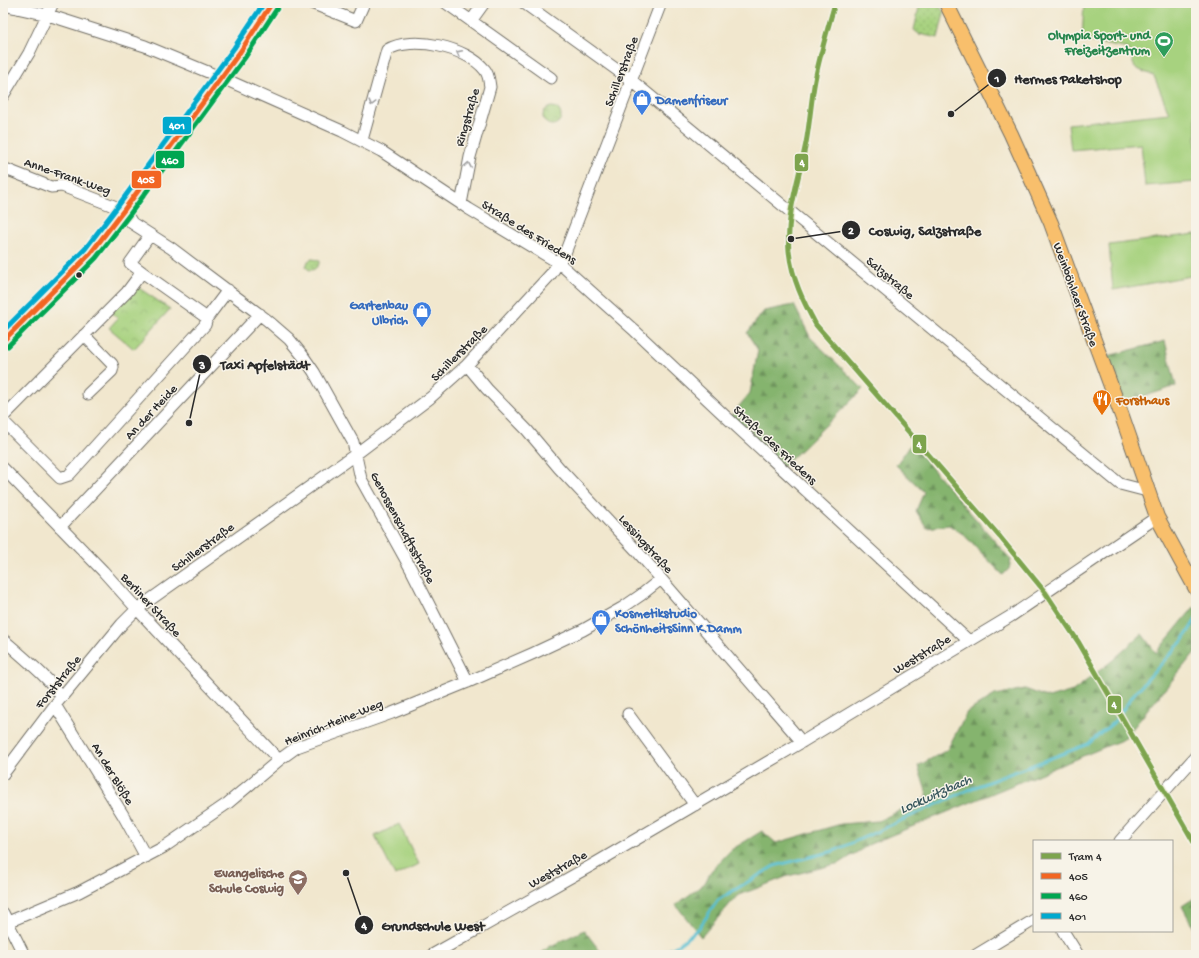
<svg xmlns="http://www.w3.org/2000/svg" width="1199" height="958" font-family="'Gochi Hand',sans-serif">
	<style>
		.grass { fill: url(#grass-dots); stroke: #697e55 }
		.forest { fill: url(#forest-firs); stroke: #58704c }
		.park { fill: url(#park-crowns); stroke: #697e55 }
		.garden { fill: #a7d27f; stroke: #697e55 }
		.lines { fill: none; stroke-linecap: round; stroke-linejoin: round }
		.stream { stroke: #55bfd2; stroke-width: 3 }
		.minor-casing { stroke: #706d64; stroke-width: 13 }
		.major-casing { stroke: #706d64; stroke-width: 16 }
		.minor { stroke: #fff; stroke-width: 11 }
		.major { stroke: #f8bf6c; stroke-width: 14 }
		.bus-1-casing { stroke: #f7f3e8; stroke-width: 8 }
		.bus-2-casing { stroke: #f7f3e8; stroke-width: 8 }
		.bus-3-casing { stroke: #f7f3e8; stroke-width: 8 }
		.bus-1 { stroke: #f26522; stroke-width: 5 }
		.bus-2 { stroke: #00a651; stroke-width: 5 }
		.bus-3 { stroke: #00a9ce; stroke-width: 5 }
		.tram-1-casing { stroke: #f7f3e8; stroke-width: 8 }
		.tram-1 { stroke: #7da44d; stroke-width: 5 }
		.oneway { stroke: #a0a0a0 }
		.bus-dot { fill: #2b2b2b; stroke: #f7f3e8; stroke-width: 1.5 }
		.labels { text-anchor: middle; stroke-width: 3; stroke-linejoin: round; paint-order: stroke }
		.leisure-label { font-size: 13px; font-weight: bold; fill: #27864d; stroke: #f7f3e8; text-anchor: end }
		.street-label { font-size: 13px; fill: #2b2b2b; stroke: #f7f3e8 }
		.shop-label { font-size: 13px; font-weight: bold; fill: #366cbe; stroke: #f7f3e8; text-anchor: start }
		.food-label { font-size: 13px; font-weight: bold; fill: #c56008; stroke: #f7f3e8; text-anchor: start }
		.education-label { font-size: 13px; font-weight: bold; fill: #785e54; stroke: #f7f3e8; text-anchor: end }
		.water-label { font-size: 14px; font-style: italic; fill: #38575d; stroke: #f7f3e8 }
		.leader { fill: none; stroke: #2b2b2b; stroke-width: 1.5 }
		.callout-dot { fill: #2b2b2b; stroke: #f7f3e8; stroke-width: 1.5 }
		.mark-label { font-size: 12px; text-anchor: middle; font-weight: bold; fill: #fff }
		.callout-label { font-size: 14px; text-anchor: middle; font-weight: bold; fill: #2b2b2b; stroke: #f7f3e8; stroke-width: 3; stroke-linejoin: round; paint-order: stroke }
		.line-badge { stroke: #f7f3e8; stroke-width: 1.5 }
		.badge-label { font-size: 11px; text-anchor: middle; font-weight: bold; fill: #fff }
	</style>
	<defs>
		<pattern id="grass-dots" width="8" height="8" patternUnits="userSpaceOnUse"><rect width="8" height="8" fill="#a7d27f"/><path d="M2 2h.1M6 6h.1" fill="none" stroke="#90b46e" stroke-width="1.8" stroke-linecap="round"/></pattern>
		<pattern id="forest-firs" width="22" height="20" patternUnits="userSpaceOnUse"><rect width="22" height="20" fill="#85b46e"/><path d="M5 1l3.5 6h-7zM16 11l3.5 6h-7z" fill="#6d935b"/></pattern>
		<pattern id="park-crowns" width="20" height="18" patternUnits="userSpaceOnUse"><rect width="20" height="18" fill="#a7d27f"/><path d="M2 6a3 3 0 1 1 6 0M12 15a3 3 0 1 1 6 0" fill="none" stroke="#90b46e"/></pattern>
	</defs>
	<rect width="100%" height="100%" fill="#f7f3e8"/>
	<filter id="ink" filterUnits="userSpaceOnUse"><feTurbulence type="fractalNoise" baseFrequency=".025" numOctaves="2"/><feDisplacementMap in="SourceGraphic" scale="8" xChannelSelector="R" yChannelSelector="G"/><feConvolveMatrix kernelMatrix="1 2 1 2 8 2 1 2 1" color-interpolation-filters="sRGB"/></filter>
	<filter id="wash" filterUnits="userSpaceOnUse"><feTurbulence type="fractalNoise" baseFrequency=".012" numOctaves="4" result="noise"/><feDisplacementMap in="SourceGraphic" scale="16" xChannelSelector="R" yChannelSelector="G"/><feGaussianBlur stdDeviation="0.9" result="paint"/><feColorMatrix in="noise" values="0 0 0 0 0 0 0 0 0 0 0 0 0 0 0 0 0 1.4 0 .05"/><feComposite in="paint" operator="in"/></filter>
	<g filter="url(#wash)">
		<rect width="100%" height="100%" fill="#f1e7ce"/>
		<path class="grass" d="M920,3h18l6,10 -6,25 -19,-4 -5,-4z"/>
		<path class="forest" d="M794,305l16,32 53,52 -81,79 -52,-51 20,-24 8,-43 -11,-17 17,-22z
			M1165,341l11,45 -55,18 -13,-48z
			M911,444l100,116 -2,9 -6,6 -40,-41 -14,-9 -22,3 -11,-17 8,-19 -28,-27z
			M1194,607l2,3v41l-72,88 -254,105 -30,19 -52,13 -51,20 -36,41 -25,-32 29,-22 6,-12 20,-21 31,-19 14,12 65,-19 37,-3 50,-24 -10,-31 29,-16 20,-38 28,-17 30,-6 24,9 24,-7 40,-31 29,-26 14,19z
			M1196,897v35l-14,-26z
			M584,930l19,25h-64l10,-8z"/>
		<path class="park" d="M543 116a9 9 0 1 1 18 0a9 9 0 1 1-18 0Z
			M312,259l7,1v4c-3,5 -9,9 -13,3l2,-6z
			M136,286l34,23 -36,40 -25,-21 9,-10 -7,-6z"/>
		<path class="garden" d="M1084,3h112v179l-51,4 -4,-42 -70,6 -3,-26 101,-11 -15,-37 -19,-8 -6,-19 -47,-9z
			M1196,234v41l-83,15 -4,-45z
			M399,824l20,40 -24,12 -20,-40z"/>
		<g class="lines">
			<path class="stream" d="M659,955l19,-10 21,-17 19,-28 56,-34 60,-15 141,-64 113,-43 26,-22 20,-28 50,-55 12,-20"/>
		</g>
	</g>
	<g filter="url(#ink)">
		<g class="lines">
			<g class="minor-casing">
				<path id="minor" d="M311,3l45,18 8,-18
					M446,3l105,75
					M524,3l107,77 489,404 27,7
					M3,5l45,10 97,31 75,31 122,54 39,20 88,58 90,54 76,68 88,83 246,227
					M471,21l13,-18
					M3,96l26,-43 24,-50
					M362,140l25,-90c25,-15 80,-3 98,20 4,5 4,11 5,17l-20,70 -9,47
					M3,168l48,19 11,-1 62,24 8,13 39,25 96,72 22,19 14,17 11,16 39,70 8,37 50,90 57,113
					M142,272l-12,-9 20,-28
					M84,335l28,29 1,3 -1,4 -24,23
					M3,341l87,-87 34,-44 116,-158 32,-49
					M467,365l20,24 40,41 32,38 77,82 166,192
					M3,417l124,-125 15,-20 65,46
					M3,421l57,57 9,-3 136,-150 2,-7 21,-28
					M3,468l100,103 34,38 142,151
					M60,527l200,-213
					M3,643l2,-2c19,17 42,35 57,56
					M55,705l68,110 23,42
					M628,714l67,91
					M3,774l52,-69 67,-81 15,-15 219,-155 74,-56 37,-33 84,-91 14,-21 96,-250
					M1120,841l76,-85
					M3,913l21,42
					M8,922l71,-30 85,-45 64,-44 51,-43 18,-13 95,-34 76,-31 66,-29 49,-23 39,-22 19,-13 20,-16
					M1063,931l15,24
					M432,955l162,-91 208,-122 209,-126 146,-99
					M976,955l58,-35"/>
			</g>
			<g class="major-casing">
				<path id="major" d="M946,3l65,131 40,89 71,193 35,101 39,72"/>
			</g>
			<use href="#minor" class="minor"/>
			<use href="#major" class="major"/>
			<g class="bus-1-casing">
				<path id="bus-1" d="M3,341l87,-87 34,-44 116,-158 32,-49"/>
			</g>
			<g class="bus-2-casing">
				<path id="bus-2" d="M8,346l88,-88 34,-44 116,-158 32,-49"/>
			</g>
			<g class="bus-3-casing">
				<path id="bus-3" d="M3,331l82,-82 33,-43 116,-158 30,-45"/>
			</g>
			<use href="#bus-1" class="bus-1"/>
			<use href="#bus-2" class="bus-2"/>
			<use href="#bus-3" class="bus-3"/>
			<g class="tram-1-casing">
				<path id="tram-1" d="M835,3c-7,25 -15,51 -20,77 -4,21 -5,42 -9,63 -7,35 -20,72 -17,108 3,28 14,50 27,74l184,212 45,55 34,51 117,203"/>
			</g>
			<use href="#tram-1" class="tram-1"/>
		</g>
		<defs><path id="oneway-chevron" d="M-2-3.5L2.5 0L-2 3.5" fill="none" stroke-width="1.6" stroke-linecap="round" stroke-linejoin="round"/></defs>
		<g class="oneway">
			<use href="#oneway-chevron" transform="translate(459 53) rotate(-153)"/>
			<use href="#oneway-chevron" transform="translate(372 103) rotate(105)"/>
			<use href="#oneway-chevron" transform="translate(468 165) rotate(-79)"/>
		</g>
	</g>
	<defs>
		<g id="stadium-pin" transform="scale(1)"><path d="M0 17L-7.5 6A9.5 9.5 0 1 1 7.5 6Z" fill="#2e9e5b" stroke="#f7f3e8"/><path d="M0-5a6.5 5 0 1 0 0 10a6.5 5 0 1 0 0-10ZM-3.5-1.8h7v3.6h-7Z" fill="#fff"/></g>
		<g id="shop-pin" transform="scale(1)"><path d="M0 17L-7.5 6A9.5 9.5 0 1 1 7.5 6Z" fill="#3f7fe0" stroke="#f7f3e8"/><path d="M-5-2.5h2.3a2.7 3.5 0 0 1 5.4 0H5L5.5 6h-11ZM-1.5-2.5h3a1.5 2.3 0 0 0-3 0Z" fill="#fff"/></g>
		<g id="restaurant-pin" transform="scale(1)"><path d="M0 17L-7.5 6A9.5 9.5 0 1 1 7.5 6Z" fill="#e8710a" stroke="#f7f3e8"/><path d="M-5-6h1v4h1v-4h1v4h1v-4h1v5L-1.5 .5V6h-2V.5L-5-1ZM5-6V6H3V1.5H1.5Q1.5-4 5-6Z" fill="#fff"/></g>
		<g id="school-pin" transform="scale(1)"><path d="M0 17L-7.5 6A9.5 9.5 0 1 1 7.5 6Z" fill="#8d6e63" stroke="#f7f3e8"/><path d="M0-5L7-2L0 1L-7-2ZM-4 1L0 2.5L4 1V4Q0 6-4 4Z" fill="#fff"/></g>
	</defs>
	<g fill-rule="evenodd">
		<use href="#stadium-pin" x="1164" y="41"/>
		<use href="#shop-pin" x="642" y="99"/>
		<use href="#shop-pin" x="422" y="311"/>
		<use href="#restaurant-pin" x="1102" y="399"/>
		<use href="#shop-pin" x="601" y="619"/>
		<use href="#school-pin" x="298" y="879"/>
	</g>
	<circle class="bus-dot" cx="79" cy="275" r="3.5"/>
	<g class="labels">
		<g class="leisure-label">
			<text x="1150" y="39">Olympia Sport- und<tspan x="1150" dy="15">Freizeitzentrum</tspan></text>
		</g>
		<g class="street-label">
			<text transform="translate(620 71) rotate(-69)" y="5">Schillerstraße</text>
			<text transform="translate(466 117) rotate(-74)" y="5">Ringstraße</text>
			<text transform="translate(68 175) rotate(19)" y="5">Anne-Frank-Weg</text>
			<text transform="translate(530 231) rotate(32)" y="5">Straße des Friedens</text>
			<text transform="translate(891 277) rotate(40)" y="5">Salzstraße</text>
			<text transform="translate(1077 294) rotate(70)" y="5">Weinböhlaer Straße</text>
			<text transform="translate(458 352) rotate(-45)" y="5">Schillerstraße</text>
			<text transform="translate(150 411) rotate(-47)" y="5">An der Heide</text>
			<text transform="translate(776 444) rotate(43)" y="5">Straße des Friedens</text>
			<text transform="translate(404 527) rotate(62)" y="5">Genossenschaftsstraße</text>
			<text transform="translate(647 543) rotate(48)" y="5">Lessingstraße</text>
			<text transform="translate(202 546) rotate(-36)" y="5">Schillerstraße</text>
			<text transform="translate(152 604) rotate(47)" y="5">Berliner Straße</text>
			<text transform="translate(921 653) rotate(-31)" y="5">Weststraße</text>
			<text transform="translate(57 681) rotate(-51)" y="5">Forststraße</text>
			<text transform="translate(333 721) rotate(-22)" y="5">Heinrich-Heine-Weg</text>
			<text transform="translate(114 773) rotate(59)" y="5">An der Blöße</text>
			<text transform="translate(557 868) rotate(-29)" y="5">Weststraße</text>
		</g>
		<g class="shop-label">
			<text x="656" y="104">Damenfriseur</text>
			<text x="408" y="309" text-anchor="end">Gartenbau<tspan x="408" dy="15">Ulbrich</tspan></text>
			<text x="615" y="617">Kosmetikstudio<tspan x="615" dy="15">SchönheitsSinn K.Damm</tspan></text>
		</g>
		<g class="food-label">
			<text x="1116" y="404">Forsthaus</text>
		</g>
		<g class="education-label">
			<text x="284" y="877">Evangelische<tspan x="284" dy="15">Schule Coswig</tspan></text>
		</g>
		<g class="water-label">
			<text transform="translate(935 793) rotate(-24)" y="5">Lockwitzbach</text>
		</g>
	</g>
	<path class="leader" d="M951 114L997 78M791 239L851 230M189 423L202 364M346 873L364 925"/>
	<g class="callout-dot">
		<circle cx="951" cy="114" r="4"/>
		<circle cx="791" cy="239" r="4"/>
		<circle cx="189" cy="423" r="4"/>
		<circle cx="346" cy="873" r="4"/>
		<circle cx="997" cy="78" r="10"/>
		<circle cx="851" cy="230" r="10"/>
		<circle cx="202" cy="364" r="10"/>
		<circle cx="364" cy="925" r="10"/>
	</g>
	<g class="mark-label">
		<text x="997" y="82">1</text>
		<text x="851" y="234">2</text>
		<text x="202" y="369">3</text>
		<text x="364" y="929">4</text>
	</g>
	<g class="callout-label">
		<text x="1068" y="83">Hermes Paketshop</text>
		<text x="925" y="235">Coswig, Salzstraße</text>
		<text x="265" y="369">Taxi Apfelstädt</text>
		<text x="433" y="930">Grundschule West</text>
	</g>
	<g class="line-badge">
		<rect x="162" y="116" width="30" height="19" rx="4" fill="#00a9ce"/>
		<rect x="155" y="150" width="30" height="19" rx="4" fill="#00a651"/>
		<rect x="794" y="153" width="15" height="19" rx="4" fill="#7da44d"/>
		<rect x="131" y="170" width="31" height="19" rx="4" fill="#f26522"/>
		<rect x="912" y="434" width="15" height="20" rx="4" fill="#7da44d"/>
		<rect x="1107" y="695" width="15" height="19" rx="4" fill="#7da44d"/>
	</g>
	<g class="badge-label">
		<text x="177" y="129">401</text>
		<text x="170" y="164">460</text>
		<text x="802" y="166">4</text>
		<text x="146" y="183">405</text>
		<text x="919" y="448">4</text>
		<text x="1114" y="708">4</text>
	</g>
	<rect width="1199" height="958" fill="none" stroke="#f7f3e8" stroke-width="16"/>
	<rect x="1033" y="840" width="140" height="92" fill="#f7f3e8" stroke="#a5a39c"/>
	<rect x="1041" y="853" width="20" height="6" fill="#7da44d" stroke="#a5a39c"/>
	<text x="1069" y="860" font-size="12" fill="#2b2b2b">Tram 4</text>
	<rect x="1041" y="873" width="20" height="6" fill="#f26522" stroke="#a5a39c"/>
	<text x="1069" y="880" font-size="12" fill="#2b2b2b">405</text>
	<rect x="1041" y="893" width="20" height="6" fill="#00a651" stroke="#a5a39c"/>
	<text x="1069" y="900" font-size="12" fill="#2b2b2b">460</text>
	<rect x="1041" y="913" width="20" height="6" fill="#00a9ce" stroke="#a5a39c"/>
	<text x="1069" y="920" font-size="12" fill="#2b2b2b">401</text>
</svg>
